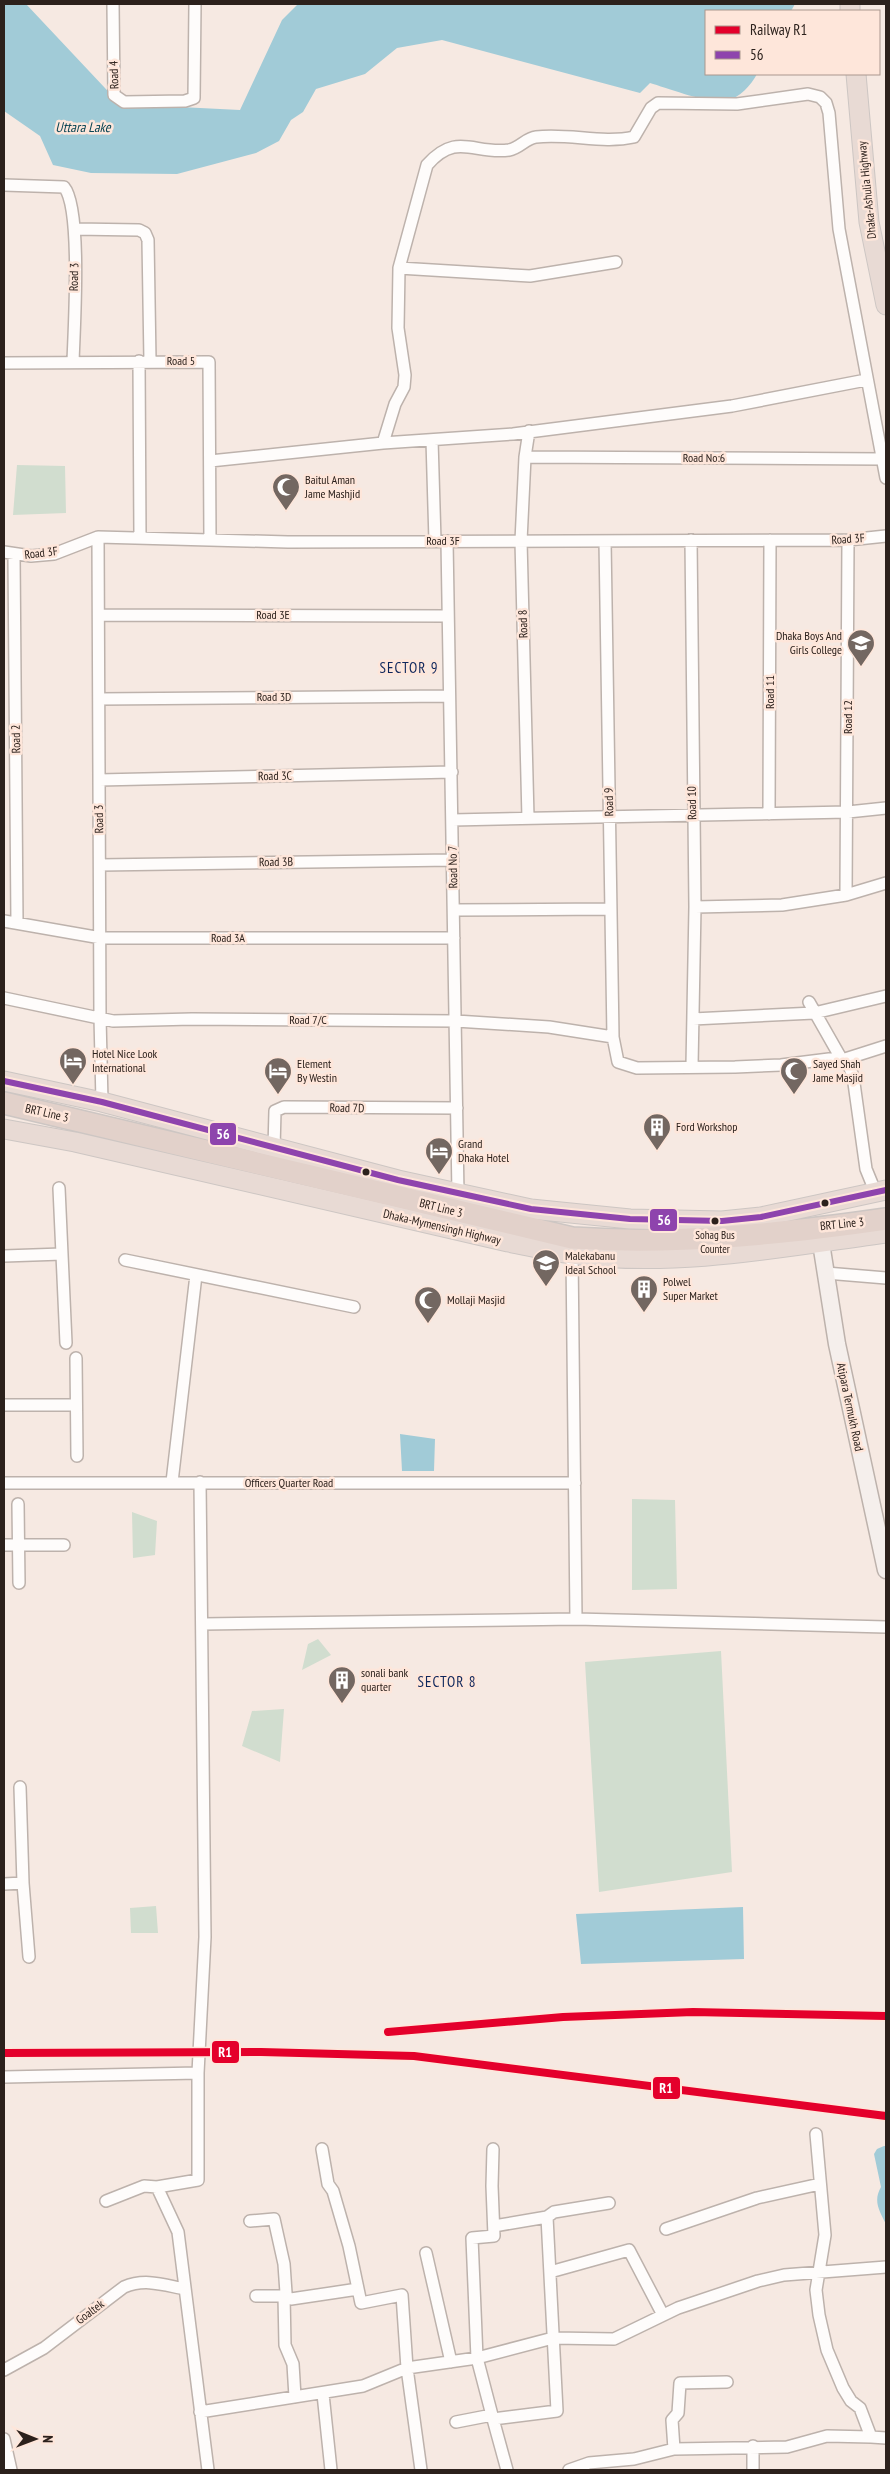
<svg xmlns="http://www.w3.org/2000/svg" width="890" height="2474" font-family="'PT Sans Narrow',sans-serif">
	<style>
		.green { fill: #d1ddcf }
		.water { fill: #a1cbd7 }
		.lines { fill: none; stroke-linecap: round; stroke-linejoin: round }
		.minor-casing { stroke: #bdb2ac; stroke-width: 14 }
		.secondary-casing { stroke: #bdb2ac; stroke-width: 19 }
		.trunk-casing { stroke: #cdc6c3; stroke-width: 21 }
		.motorway-casing { stroke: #cdc6c3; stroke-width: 24 }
		.minor { stroke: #fefcfb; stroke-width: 11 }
		.secondary { stroke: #f5efec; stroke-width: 16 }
		.trunk { stroke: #e8dad4; stroke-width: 19 }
		.motorway { stroke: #e2d1ca; stroke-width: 21 }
		.bus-1-casing { stroke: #fee6da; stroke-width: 10 }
		.bus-1 { stroke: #8e44ad; stroke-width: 6 }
		.rail-1-casing { stroke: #fee6da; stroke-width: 11 }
		.rail-1 { stroke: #e4002b; stroke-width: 8 }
		.bus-dot { fill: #2c211c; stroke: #fee6da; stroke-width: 2 }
		.labels { text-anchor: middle; stroke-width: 5; stroke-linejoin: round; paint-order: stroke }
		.bus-label { font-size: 11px; fill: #2c211c; stroke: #fee6da }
		.street-label { font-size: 12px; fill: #2c211c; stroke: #fee6da }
		.poi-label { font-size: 12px; fill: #2c211c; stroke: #fee6da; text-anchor: start }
		.water-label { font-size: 14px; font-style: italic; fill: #0a4554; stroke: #fee6da }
		.quarter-label { font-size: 15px; letter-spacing: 1px; fill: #0e265b; stroke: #fee6da }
		.line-badge { stroke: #fee6da; stroke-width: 2 }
		.badge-label { font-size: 14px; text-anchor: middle; font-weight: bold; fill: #fff }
	</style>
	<rect width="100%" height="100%" fill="#f6e9e2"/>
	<path class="green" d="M17,465l48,1 1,47 -53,2z
		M632,1499l43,1 2,89 -45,1z
		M132,1512l25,9 -2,34 -22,3z
		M318,1639l13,16 -29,15 6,-26z
		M721,1651l11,221 -133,20 -14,-230z
		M284,1709l-4,53 -38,-16 10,-35z
		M156,1906l2,27h-27l-1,-25z"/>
	<path class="water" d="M4,4h22l94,100 120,6 42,-90 16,-16h497l-4,7h-85v63h51c-6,11 -17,24 -31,27 -17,3 -59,-13 -76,-18l-10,10 -198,-53 -45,8 -32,26 -49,15 -13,23 -12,8 -12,21 -23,12 -79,21 -86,-1 -38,-8 -13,-29 -36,-25z
		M400,1434l35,5 -1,32h-32z
		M743,1907l1,52 -163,5 -5,-50z
		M884,2146h2v78c-7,-14 -13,-23 -5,-37l-7,-33 3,-5z"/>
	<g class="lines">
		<g class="minor-casing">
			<path id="minor" d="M113,4l1,91 10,7 61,-1 9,-3 1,-94
				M4,185l60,2c18,21 10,142 9,175
				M75,229l64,1 6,3 3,7 2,121
				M399,268l131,8 86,-14
				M139,361l1,177
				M4,363l205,-1 1,178
				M432,440l3,101
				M383,443l12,-39 9,-17 1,-12 -7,-47 1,-60 28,-103c30,-34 47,-10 82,-15 11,-2 17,-12 27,-13 33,-4 66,7 98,0l17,-29 7,-5 79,1 71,-10 12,3 6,6 3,10 10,116 47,249
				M525,457l358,2
				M210,461l173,-18 130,-9 219,-28 134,-26
				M98,537l2,480 2,85
				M691,540l4,367 -3,159
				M447,541l11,653
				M605,541l8,496 5,25 19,6 98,-1 46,-2 56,-7 12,8 4,10 13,93 9,22
				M4,552l27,4 23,-2 44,-17 190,5 560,-2 38,-4
				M14,555l3,367
				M99,615l349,1
				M99,699l350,-3
				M99,780l353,-8
				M769,814l1,-274
				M528,818l-7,-277 4,-84 4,-26
				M452,820l396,-8 38,-4
				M100,865l353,-5
				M846,895l2,-355
				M695,907l87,-2 64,-10 40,-12
				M454,910l156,-1
				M4,921l97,17h353
				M4,998l109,23 79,-2 264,2 93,6 64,10
				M809,1002l33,58 44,-14
				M693,1019l121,-6 72,-17
				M274,1148l1,-37 9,-4 173,1
				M59,1188l7,155
				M572,1254l4,365
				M4,1256l58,-2
				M125,1260l229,47
				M826,1273l60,5
				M76,1358l1,98
				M4,1405h72
				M172,1482l24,-207
				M4,1483h571
				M18,1504l1,79
				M4,1545h60
				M203,1624l373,-5 310,8
				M20,1787l3,96 6,74
				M4,1884l19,-1
				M4,2077l194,-4
				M816,2134l9,101 -9,55 3,25 8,35 16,38 8,13 9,7 11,29 15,1
				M322,2149l6,35 5,7 16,55 12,57 41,-8 5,73 14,102
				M493,2149l-1,37 2,50 -22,2 5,120 16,61 64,-8 -10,-194 7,-5 55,-9
				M157,2187l21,45 30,238
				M106,2201l38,-15 13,1 41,-7v-107l7,-136 -5,-455
				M250,2221l24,-2 10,45 2,29 -2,3 1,49 8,19 2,33
				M494,2226l53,-9
				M666,2229l91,-31 63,-14
				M426,2253l25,109
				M550,2272l79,-22 34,65
				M256,2296h28l7,3 67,-10
				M4,2370l40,-22 80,-61c21,-9 40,-2 61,2
				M323,2394l8,76
				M200,2412l163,-26 44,-18 70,-10 76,-20 61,1 64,-31 80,-27 26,-6 102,-8
				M493,2419l14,51
				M456,2422l36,-7
				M4,2439l7,31
				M753,2446v24
				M674,2449l-2,-29 6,-7 2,-30 47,-1
				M569,2470l20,-7 45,-4 40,-10 113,-2 40,-11 44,1"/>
		</g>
		<g class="secondary-casing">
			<path id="secondary" d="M821,1243l16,101 49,226"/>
		</g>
		<g class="trunk-casing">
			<path id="trunk" d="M850,4v7
				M856,74l13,148 17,83
				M4,1081l98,21 296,78 133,29 99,10 92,2 39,-4 125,-27
				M4,1129l71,13 433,100c21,4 43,9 64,12 104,14 211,-7 314,-21"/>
		</g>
		<g class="motorway-casing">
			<path id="motorway" d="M4,1103l568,135c105,7 210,-4 314,-19"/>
		</g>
		<use href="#minor" class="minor"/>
		<use href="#secondary" class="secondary"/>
		<use href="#trunk" class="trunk"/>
		<use href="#motorway" class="motorway"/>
		<g class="bus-1-casing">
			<path id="bus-1" d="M4,1081l98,21 296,78 133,29 99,10 92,2 39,-4 125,-27"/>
		</g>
		<use href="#bus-1" class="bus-1"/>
		<g class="rail-1-casing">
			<path id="rail-1" d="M388,2032l175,-15 130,-5 193,4
				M4,2053l257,-1 153,4 472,60"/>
		</g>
		<use href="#rail-1" class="rail-1"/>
	</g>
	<defs>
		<g id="mosque-pin" transform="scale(1.4375)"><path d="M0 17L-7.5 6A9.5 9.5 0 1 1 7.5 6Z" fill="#736761" stroke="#fee6da"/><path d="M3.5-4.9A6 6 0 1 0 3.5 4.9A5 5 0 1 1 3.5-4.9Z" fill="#fff"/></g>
		<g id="university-pin" transform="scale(1.4375)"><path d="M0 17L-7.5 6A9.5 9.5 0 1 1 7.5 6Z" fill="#736761" stroke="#fee6da"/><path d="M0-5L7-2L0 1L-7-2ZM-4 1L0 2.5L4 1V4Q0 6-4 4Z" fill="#fff"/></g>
		<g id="hotel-pin" transform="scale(1.4375)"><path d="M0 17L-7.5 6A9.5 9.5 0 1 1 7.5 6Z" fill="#736761" stroke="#fee6da"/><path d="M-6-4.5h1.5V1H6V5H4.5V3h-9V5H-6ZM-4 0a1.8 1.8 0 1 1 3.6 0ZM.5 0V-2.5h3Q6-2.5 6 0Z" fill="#fff"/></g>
		<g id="building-pin" transform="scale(1.4375)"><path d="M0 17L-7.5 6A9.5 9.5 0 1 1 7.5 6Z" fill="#736761" stroke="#fee6da"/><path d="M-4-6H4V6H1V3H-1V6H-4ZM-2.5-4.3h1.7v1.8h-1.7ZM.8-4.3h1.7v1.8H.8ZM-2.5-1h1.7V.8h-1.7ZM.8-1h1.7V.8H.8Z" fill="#fff"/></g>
		<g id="school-pin" transform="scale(1.4375)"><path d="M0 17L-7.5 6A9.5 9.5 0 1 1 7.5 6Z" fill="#736761" stroke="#fee6da"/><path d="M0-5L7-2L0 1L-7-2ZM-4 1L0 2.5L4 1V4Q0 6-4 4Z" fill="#fff"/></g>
	</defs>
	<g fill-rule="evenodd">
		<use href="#mosque-pin" x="286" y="487"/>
		<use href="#university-pin" x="861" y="643"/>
		<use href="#hotel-pin" x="73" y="1061"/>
		<use href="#hotel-pin" x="278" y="1071"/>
		<use href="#mosque-pin" x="794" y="1071"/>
		<use href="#building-pin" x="657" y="1127"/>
		<use href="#hotel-pin" x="439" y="1151"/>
		<use href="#school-pin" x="546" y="1263"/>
		<use href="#building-pin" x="644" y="1289"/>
		<use href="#mosque-pin" x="428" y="1300"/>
		<use href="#building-pin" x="342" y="1680"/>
	</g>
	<g class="bus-dot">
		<circle cx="366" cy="1172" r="4.5"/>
		<circle cx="825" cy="1203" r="4.5"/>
		<circle cx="715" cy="1221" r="4.5"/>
	</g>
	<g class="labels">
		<g class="bus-label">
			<text x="715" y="1239">Sohag Bus<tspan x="715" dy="14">Counter</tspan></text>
		</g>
		<g class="street-label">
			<text transform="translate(114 75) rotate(-92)" y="4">Road 4</text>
			<text transform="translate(867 190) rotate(-96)" y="4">Dhaka-Ashulia Highway</text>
			<text transform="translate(74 277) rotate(-89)" y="4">Road 3</text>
			<text x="181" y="365">Road 5</text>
			<text x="704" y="462">Road No:6</text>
			<text transform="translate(848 539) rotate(-4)" y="4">Road 3F</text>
			<text x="443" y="545">Road 3F</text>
			<text transform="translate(41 553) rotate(-7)" y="4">Road 3F</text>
			<text x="273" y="619">Road 3E</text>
			<text transform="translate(523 624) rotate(-92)" y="4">Road 8</text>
			<text transform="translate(770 692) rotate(-90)" y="4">Road 11</text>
			<text x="274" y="701">Road 3D</text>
			<text transform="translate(848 717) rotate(-90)" y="4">Road 12</text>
			<text transform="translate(16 739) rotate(-91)" y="4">Road 2</text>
			<text transform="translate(275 776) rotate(-1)" y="4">Road 3C</text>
			<text transform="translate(609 802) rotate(-91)" y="4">Road 9</text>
			<text transform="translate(692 803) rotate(-91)" y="4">Road 10</text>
			<text transform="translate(99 819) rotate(-91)" y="4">Road 3</text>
			<text transform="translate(276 862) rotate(-1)" y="4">Road 3B</text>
			<text transform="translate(453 867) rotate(-91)" y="4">Road No 7</text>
			<text x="228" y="942">Road 3A</text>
			<text x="308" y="1024">Road 7/C</text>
			<text transform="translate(347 1108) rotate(1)" y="4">Road 7D</text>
			<text transform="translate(47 1113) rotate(13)" y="4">BRT Line 3</text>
			<text transform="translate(441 1208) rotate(14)" y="4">BRT Line 3</text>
			<text transform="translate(842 1224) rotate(-6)" y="4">BRT Line 3</text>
			<text transform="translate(442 1227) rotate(13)" y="4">Dhaka-Mymensingh Highway</text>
			<text transform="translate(850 1407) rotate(78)" y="4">Atipara Termukh Road</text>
			<text x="289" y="1487">Officers Quarter Road</text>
			<text transform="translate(90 2312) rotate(-37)" y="4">Goaltek</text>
		</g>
		<g class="poi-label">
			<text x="305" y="484">Baitul Aman<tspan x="305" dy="14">Jame Mashjid</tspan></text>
			<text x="842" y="640" text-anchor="end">Dhaka Boys And<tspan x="842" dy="14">Girls College</tspan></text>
			<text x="92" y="1058">Hotel Nice Look<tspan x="92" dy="14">International</tspan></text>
			<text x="297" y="1068">Element<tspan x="297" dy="14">By Westin</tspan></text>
			<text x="813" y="1068">Sayed Shah<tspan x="813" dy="14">Jame Masjid</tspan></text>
			<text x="676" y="1131">Ford Workshop</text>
			<text x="458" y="1148">Grand<tspan x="458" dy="14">Dhaka Hotel</tspan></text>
			<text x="565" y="1260">Malekabanu<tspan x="565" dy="14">Ideal School</tspan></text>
			<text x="663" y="1286">Polwel<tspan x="663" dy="14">Super Market</tspan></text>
			<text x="447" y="1304">Mollaji Masjid</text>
			<text x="361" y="1677">sonali bank<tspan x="361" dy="14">quarter</tspan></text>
		</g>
		<g class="water-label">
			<text x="83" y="132">Uttara Lake</text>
		</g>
		<g class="quarter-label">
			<text x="409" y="673">SECTOR 9</text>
			<text x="447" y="1687">SECTOR 8</text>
		</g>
	</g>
	<g class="line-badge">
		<rect x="209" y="1122" width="28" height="24" rx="5" fill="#8e44ad"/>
		<rect x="649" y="1208" width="29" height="24" rx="5" fill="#8e44ad"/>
		<rect x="211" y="2040" width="29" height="24" rx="5" fill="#e4002b"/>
		<rect x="652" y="2076" width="29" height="24" rx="5" fill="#e4002b"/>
	</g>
	<g class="badge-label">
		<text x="223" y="1139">56</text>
		<text x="664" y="1225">56</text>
		<text x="225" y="2057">R1</text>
		<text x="666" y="2093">R1</text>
	</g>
	<rect width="890" height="2474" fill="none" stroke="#2c211c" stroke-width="10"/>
	<rect x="705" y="10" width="175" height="65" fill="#fee6da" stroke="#aa978e"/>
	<rect x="715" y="26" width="25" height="8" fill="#e4002b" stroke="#aa978e"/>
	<text x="750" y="35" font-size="15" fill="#2c211c">Railway R1</text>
	<rect x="715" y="51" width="25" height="8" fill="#8e44ad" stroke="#aa978e"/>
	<text x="750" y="60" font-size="15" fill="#2c211c">56</text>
	<g transform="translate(35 2439) rotate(91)" stroke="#fee6da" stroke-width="4" paint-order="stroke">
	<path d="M0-4L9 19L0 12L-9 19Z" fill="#2c211c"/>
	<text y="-8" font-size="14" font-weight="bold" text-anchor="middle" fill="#2c211c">N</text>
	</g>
</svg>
